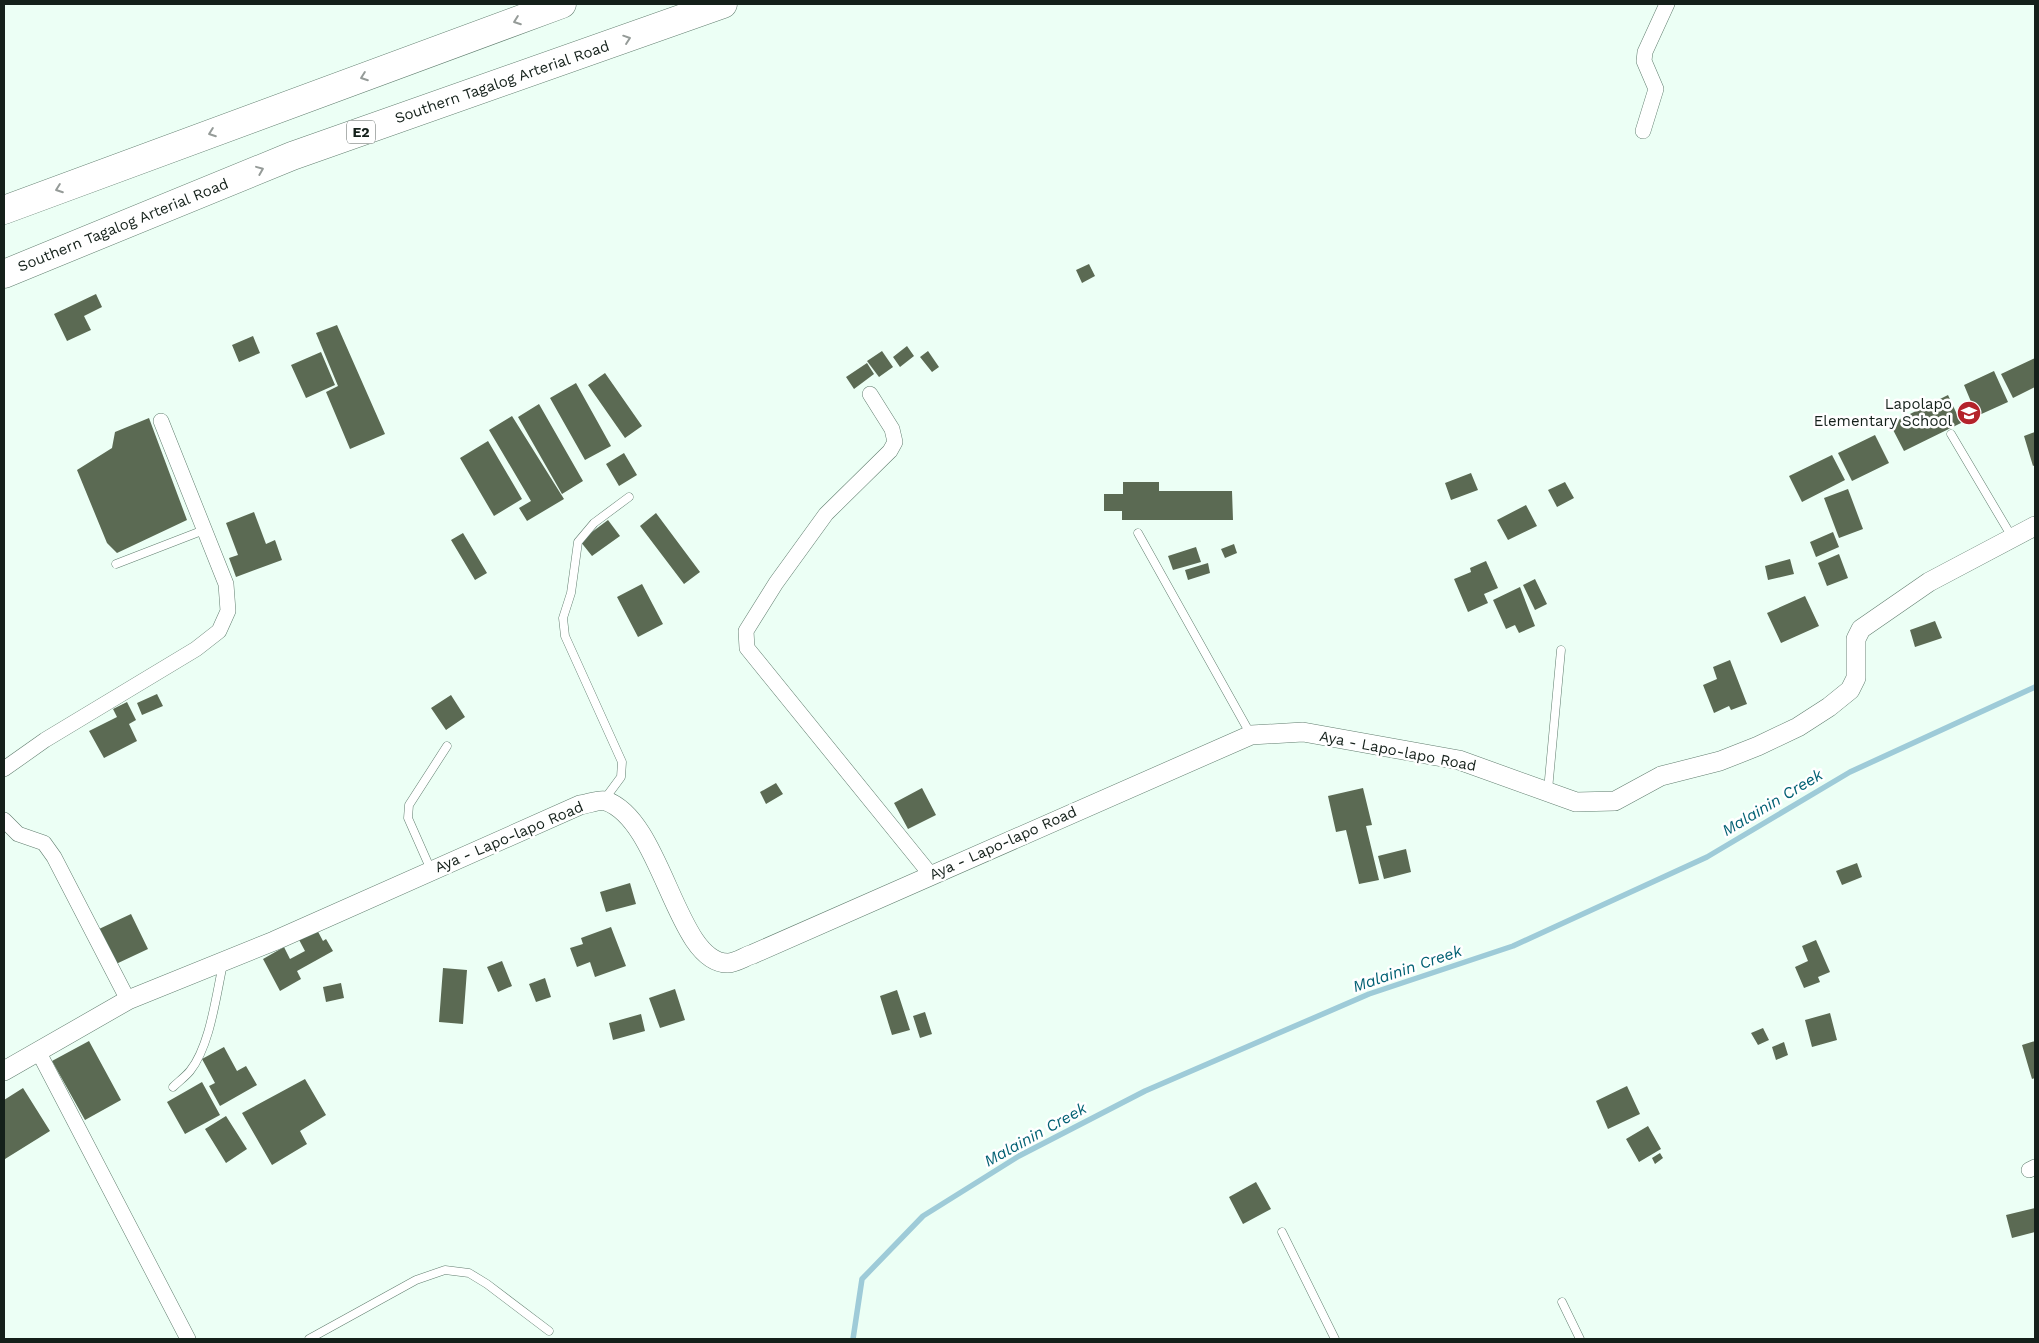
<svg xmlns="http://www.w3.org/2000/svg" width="2039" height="1343" font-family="'Work Sans',sans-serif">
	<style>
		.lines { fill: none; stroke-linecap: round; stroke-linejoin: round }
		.stream { stroke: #9ecbd8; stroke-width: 5.5 }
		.building { fill: #5b6a53 }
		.service-casing { stroke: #617e6f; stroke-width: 9 }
		.minor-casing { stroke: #617e6f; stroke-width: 16 }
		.tertiary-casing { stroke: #617e6f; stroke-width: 20 }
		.motorway-casing { stroke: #617e6f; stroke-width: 29 }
		.service { stroke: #fff; stroke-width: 8 }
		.minor { stroke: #fff; stroke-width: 15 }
		.tertiary { stroke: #fff; stroke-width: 19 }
		.motorway { stroke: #fff; stroke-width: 28 }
		.oneway { stroke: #959b98 }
		.labels { text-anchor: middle; stroke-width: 5; stroke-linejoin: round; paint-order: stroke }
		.shield { fill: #fff; stroke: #5a635f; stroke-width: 1 }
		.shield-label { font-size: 14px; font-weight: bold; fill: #14201a }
		.street-label { font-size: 15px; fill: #14201a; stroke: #fff }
		.poi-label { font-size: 15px; fill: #14201a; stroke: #fff; text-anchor: end }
		.water-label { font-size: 16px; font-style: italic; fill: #026073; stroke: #fff }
	</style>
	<rect width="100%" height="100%" fill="#ecfff5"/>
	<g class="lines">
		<path class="stream" d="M853,1339l9,-60 61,-63 96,-60 126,-65 224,-97 144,-48 194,-89 143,-85 185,-85"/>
	</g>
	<path class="building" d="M1089,264l6,12 -13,7 -6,-13z
		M96,294l6,13 -18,9 7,14 -24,11 -13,-27z
		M337,325l48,109 -35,15 -24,-57 12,-6 -22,-53z
		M253,336l7,17 -21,9 -7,-17z
		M907,346l7,10 -14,11 -7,-10z
		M882,351l11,16 -14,10 -12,-16z
		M928,351l11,16 -7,5 -12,-15z
		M321,352l14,33 -29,13 -15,-33z
		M2035,358v29l-22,11 -12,-24z
		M867,363l7,11 -20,15 -8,-12z
		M1994,371l14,31 -31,14 -13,-31z
		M605,373l37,53 -17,12 -37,-53z
		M576,383l35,63 -26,14 -35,-62z
		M1948,395l13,28 -57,28 -14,-27z
		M539,404l44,77 -21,13 -44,-77z
		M512,416l52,83 -37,22 -8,-13 12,-7 -42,-71z
		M149,418l38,102 -70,33 -10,-10 -30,-73 35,-22 3,-16z
		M2035,432v33l-2,1 -9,-30z
		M1875,435l14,28 -37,18 -14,-28z
		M488,441l34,58 -28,17 -34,-58z
		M624,453l13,22 -18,11 -13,-22z
		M1832,455l13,25 -43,22 -13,-26z
		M1471,473l7,17 -27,10 -6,-17z
		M1123,482h36v9h73l1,29h-111v-9h-18v-17h19z
		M1565,482l9,16 -17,9 -9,-17z
		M1848,489l15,40 -24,9 -15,-40z
		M1526,505l11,21 -29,14 -11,-20z
		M254,512l12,32 9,-4 7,20 -46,17 -7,-19 9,-3 -12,-32z
		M656,513l44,59 -16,12 -44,-58z
		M608,520l12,16 -28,20 -12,-15z
		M1833,532l6,15 -23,10 -6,-15z
		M463,533l24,40 -12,7 -24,-40z
		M1234,544l3,9 -12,5 -4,-9z
		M1196,547l5,15 -28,8 -5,-14z
		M1839,554l9,24 -21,8 -9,-23z
		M1790,559l4,15 -26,6 -3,-14z
		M1486,561l12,27 -14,6 4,9 -20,9 -14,-33 17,-7 -1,-4z
		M1208,563l2,10 -22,7 -3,-10z
		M1535,579l12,25 -12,6 -12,-25z
		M642,584l21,40 -25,13 -21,-40z
		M1520,587l15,39 -16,7 -4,-8 -9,4 -13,-29z
		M1805,596l14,30 -38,17 -14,-30z
		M1935,621l7,17 -27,9 -5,-17z
		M1730,660l17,44 -16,6 -2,-4 -15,7 -11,-28 14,-6 -4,-12z
		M157,694l6,12 -21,9 -5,-12z
		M451,695l14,22 -19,13 -15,-22z
		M127,702l9,18 -7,4 8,17 -33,17 -15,-27 28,-14 -4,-8z
		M776,783l7,11 -17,10 -6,-12z
		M922,788l14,27 -28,14 -14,-26z
		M1363,788l9,37 -6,1 13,54 -20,4 -13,-54 -10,2 -8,-36z
		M1406,849l5,23 -27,7 -6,-23z
		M1857,863l5,14 -20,8 -6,-14z
		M630,883l6,21 -30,8 -6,-20z
		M131,914l17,35 -32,15 -17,-35z
		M315,926l8,15 3,-2 7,12 -36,20 4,8 -21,12 -17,-32 21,-12 6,12 15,-8 -8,-15z
		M611,927l15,39 -31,11 -5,-15 -13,5 -7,-19 13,-4 -2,-6z
		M1816,940l14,32 -12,5 2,5 -16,6 -9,-21 13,-6 -6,-15z
		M502,961l10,25 -14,6 -11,-25z
		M443,968l24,2 -4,54 -24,-2z
		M545,978l6,19 -15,5 -7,-18z
		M341,983l3,15 -18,4 -3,-15z
		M675,989l10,31 -25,8 -11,-30z
		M897,990l13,40 -18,5 -12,-39z
		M925,1012l7,22 -12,4 -7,-22z
		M1830,1013l7,27 -25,7 -7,-27z
		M641,1014l4,17 -32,9 -4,-17z
		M1763,1028l6,12 -11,5 -7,-12z
		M89,1041l32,59 -36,20 -33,-59z
		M2035,1041v37l-3,1 -10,-34z
		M1784,1042l4,13 -12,5 -4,-13z
		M224,1047l13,24 9,-5 11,19 -37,21 -11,-20 6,-3 -13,-24z
		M305,1079l21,36 -26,16 7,13 -35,21 -30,-52z
		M202,1082l18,33 -35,19 -18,-32z
		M1627,1086l13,28 -32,15 -12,-28z
		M23,1088l27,43 -45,28 -1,-59z
		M226,1116l21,33 -21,14 -21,-34z
		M1648,1126l13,23 -22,13 -13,-23z
		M1660,1153l3,5 -8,6 -3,-6z
		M1256,1182l15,27 -28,15 -14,-27z
		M2035,1208v24l-23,6 -6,-23z"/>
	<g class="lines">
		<g class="service-casing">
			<path id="service" d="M1951,434l61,103
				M1138,533l113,202
				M116,564l88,-34
				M1548,790l13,-140
				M604,800l17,-23 1,-15 -57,-126 -2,-18 8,-25 7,-51 16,-19 35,-26
				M431,870l-23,-52 1,-13 38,-59
				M173,1087c5,-5 12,-10 17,-16 20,-25 26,-75 33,-107
				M1282,1232l53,107
				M1562,1302l18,37
				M309,1339l107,-59 29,-10 24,3 18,11 62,47"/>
		</g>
		<g class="minor-casing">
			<path id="minor" d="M1643,131l13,-42 -12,-28 1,-9 22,-48
				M870,394l22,35 3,13 -5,9 -64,63 -50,69 -30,48 1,17 184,227
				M4,769l41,-29 151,-91 23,-18 9,-20 -2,-27 -65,-163
				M4,820l14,14 26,9 10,14 74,143
				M38,1051l150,288
				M2029,1170l6,-3"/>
		</g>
		<g class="tertiary-casing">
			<path id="tertiary" d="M4,1071l124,-71 146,-59 306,-136c8,-1 19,-6 26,-4 57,20 70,163 122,162 7,0 18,-7 25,-9l498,-219 52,-3 156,28 117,42 39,-1 46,-25 59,-15 38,-15 40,-19 31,-20 21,-17 6,-12v-39l5,-10 68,-47 106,-56"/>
		</g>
		<g class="motorway-casing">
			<path id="motorway" d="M4,210l558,-206
				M4,274l288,-118 431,-152"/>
		</g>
		<use href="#service" class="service"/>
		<use href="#minor" class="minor"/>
		<use href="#tertiary" class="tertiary"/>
		<use href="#motorway" class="motorway"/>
	</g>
	<defs><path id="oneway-chevron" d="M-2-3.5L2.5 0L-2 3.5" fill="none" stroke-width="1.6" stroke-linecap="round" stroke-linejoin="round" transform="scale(1.25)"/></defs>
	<g class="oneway">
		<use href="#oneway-chevron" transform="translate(517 21) rotate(160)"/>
		<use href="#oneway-chevron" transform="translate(627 39) rotate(-19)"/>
		<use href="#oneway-chevron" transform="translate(364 77) rotate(160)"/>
		<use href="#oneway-chevron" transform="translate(212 133) rotate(160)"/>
		<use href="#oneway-chevron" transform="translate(260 170) rotate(-22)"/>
		<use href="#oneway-chevron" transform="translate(59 189) rotate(160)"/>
	</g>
	<defs>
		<g id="school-disc" transform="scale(1.25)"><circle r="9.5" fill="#b4232b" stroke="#fff"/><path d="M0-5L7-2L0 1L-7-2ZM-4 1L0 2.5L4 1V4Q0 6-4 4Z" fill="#fff"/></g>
	</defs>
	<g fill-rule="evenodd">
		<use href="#school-disc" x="1969" y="413"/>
	</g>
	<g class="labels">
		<rect class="shield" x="347" y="120.5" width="28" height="23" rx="4"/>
		<g class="shield-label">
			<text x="361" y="137">E2</text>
		</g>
		<g class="street-label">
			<text transform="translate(502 82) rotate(-19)" y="5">Southern Tagalog Arterial Road</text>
			<text transform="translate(123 225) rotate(-22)" y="5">Southern Tagalog Arterial Road</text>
			<text transform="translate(1398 751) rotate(11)" y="5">Aya - Lapo-lapo Road</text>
			<text transform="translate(509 837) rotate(-23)" y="5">Aya - Lapo-lapo Road</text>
			<text transform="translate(1003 843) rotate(-24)" y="5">Aya - Lapo-lapo Road</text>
		</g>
		<g class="poi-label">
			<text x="1952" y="409">Lapolapo<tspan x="1952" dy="17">Elementary School</tspan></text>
		</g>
		<g class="water-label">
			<text transform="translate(1772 802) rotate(-31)" y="6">Malainin Creek</text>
			<text transform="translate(1407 968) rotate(-19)" y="6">Malainin Creek</text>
			<text transform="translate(1035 1134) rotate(-29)" y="6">Malainin Creek</text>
		</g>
	</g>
	<rect width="2039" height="1343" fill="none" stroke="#14201a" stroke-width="10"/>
</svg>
